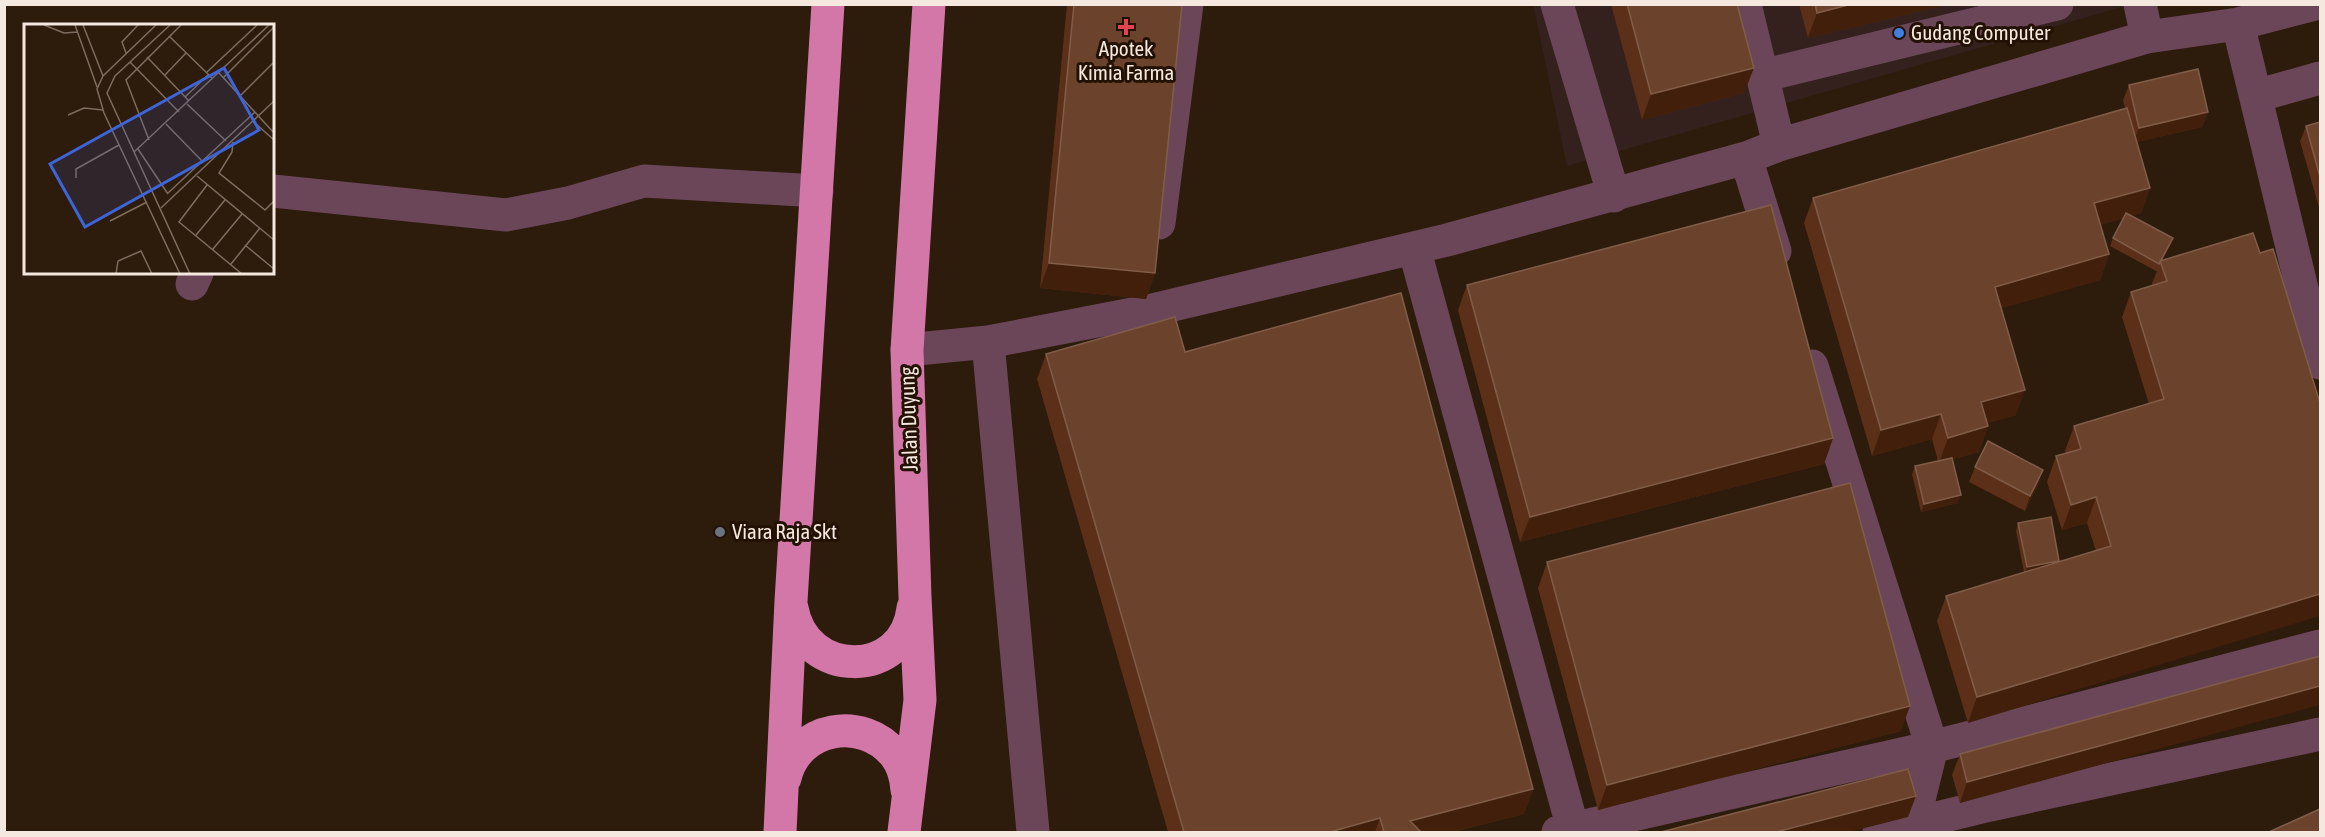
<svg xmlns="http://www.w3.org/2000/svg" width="2325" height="837" font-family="'Asap Condensed',sans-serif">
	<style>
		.commercial { fill: #34211e }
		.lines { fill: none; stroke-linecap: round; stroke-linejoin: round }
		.minor { stroke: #6b4659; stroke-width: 33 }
		.highway { stroke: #d377a8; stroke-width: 33 }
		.wall { fill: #5b2f18 }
		.shaded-wall { fill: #411f0a }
		.building { fill: #6b432d; stroke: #815d49; stroke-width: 1.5 }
		.health-dot { fill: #e0444e; stroke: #231104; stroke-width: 2 }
		.shop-dot { fill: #3f7fe0; stroke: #231104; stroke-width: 2 }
		.worship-dot { fill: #6b7280; stroke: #231104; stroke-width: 2 }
		.labels { text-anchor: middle; stroke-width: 6; stroke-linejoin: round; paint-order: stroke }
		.poi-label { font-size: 21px; fill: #f5e8de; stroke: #231104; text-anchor: start }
		.street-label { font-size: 21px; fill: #f5e8de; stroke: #231104 }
		.inset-road { fill: none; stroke: #7d6d60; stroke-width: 1.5 }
		.view { fill: #3d65d9; fill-opacity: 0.15; stroke: #3d65d9; stroke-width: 3 }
		.inset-edge { fill: none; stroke: #f5e8de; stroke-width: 3 }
	</style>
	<rect width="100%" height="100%" fill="#2d1b0c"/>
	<path class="commercial" d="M1533,4l596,1 -562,161z"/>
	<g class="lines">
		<path class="minor" d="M1557,4l57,192
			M1745,4l34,141
			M2140,4l7,33
			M2238,24l82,339
			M1762,76l295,-72
			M2256,96l64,-18
			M1746,158l29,93
			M273,191l233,24 62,-12 76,-22 173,10
			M1159,223l28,-219
			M1414,248l159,581
			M192,284l5,-11
			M988,342l45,490
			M907,350l81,-8 160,-31 299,-71 299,-82 33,-13 368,-108 91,-13 77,-20
			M1812,366l120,381 -19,77
			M1558,832l374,-85 388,-101
			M1879,832l111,-27 330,-71"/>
		<path class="highway" d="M792,608c12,71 113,72 121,0
			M785,778c12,-52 78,-63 110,-23 8,10 11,22 12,35
			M780,832l11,-231 37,-597
			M904,832l16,-132 -5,-103 -8,-247 22,-346"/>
	</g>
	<path class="wall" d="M1067,4h115l-27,269 -9,26 -106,-11z
		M1611,4h126l7,89 -102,27z
		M1799,4h152l-143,34z
		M2129,85l79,27 -6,15 -65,15 13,46 -9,25 -10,3 39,30 -8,14 98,-7 60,150 -352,320 -31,-102 9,-25 78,-24 -8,-41 2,-8 41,38 37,-10 -9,-28 -25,7 -15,-48 9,-26 10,-3 -1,-2 9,-25 75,-22 -27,-87 9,-25 20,-6 6,-15h-1l-46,-25 3,-8 11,-20 -24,7 9,29 -9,26 -99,28 15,107 -29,8 1,3 -9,26 -26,7 5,44 -37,9 -9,-38 3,-8 23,-5 -6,-22 -60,17 -68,-233 9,-25 312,-90 -2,-8z
		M2320,122v89l-20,-70 6,-15z
		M1467,285l366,153 -9,26 -304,78 -62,-232z
		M1185,352l348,437 -9,25 -71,18h-285l-131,-453 9,-25z
		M1975,467l63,18 -13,26 -56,-29z
		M1547,562l354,169 -303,79 -60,-222z
		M2320,656l-360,147 -8,-28 8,-21z"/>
	<path class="shaded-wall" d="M1852,4h99l-143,34 9,-25z
		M1754,68l-10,25 -102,27 9,-26z
		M2208,112l-6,15 -69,16 6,-15z
		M2150,188l-9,25 -56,16 9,-26z
		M2173,238l-3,8 -9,17v-2z
		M2109,254l-9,26 -114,33 9,-26z
		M1049,263l106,10 -9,26 -106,-11z
		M2025,390l-9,25 -44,13 9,-26z
		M1941,414l-9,25 -60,17 9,-26z
		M1988,426l-9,26 -40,11 9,-25z
		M1833,438l-9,26 -304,78 10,-25z
		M2043,470l-5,15 -13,26 5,-15z
		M1961,495l-3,8 -37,9 3,-8z
		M2096,497l-9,26 -25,7 9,-25z
		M2059,561l-35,14 3,-8z
		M2320,594v22l-352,107 9,-26z
		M2320,686v19l-360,98 7,-21z
		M1910,706l-9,25 -303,79 9,-25z
		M1533,789l-9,25 -71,18h-48l5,-11z
		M1916,796l-8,21 -59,15h-73z
		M1380,818l-5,14h-45z"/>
	<path class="building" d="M1074,4h108l-27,269 -106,-10z
		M1627,4h110l17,64 -103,26z
		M1815,4h37l-35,9z
		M2198,69l10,43 -69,16 -10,-43z
		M2127,108l23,80 -56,15 15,51 -114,33 30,103 -44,12 7,24 -40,12 -7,-24 -60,16 -68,-232z
		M2320,122v55l-14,-51z
		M1771,205l62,233 -303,79 -63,-232z
		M2126,213l47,25 -14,26 -46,-26z
		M2253,233l7,20 13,-4 47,154v191l-343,103 -31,-101 165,-50 -15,-49 -25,8 -15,-49 25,-7 -7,-23 90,-27 -33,-107 36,-11 -7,-20z
		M1401,293l132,496 -123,32 11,11h-37l-4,-14 -50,14h-146l-138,-478 129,-37 10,35z
		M1988,441l55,29 -13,26 -55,-29z
		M1952,458l9,37 -37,9 -9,-38z
		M1850,483l60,223 -303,79 -60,-223z
		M2051,517l8,44 -32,6 -9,-44z
		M2320,656v30l-353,96 -7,-28z
		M1908,769l8,27 -140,36h-115z
		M2320,809v23h-51z"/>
	<path class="health-dot" d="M1123 18h6v6h6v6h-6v6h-6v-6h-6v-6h6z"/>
	<circle class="shop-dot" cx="1899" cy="33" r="6"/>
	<circle class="worship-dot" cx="720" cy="532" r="6"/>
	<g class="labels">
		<g class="poi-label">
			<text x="1911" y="40">Gudang Computer</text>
			<text x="1126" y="56" text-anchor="middle">Apotek<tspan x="1126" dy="24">Kimia Farma</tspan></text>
			<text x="732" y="539">Viara Raja Skt</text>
		</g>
		<g class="street-label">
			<text transform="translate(909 419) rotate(-92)" y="7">Jalan Duyung</text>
		</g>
	</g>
	<g transform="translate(24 24)">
		<rect width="250" height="250" fill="#2d1b0c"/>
		<path class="inset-road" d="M20,1l20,8 13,-1M51,1l22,62M59,1l20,51M132,1l-53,51 -6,13 7,24 76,161M146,1l-55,51 -8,17 83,181M145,12l43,42M102,29l-4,-11 16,-17M123,33l42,44M106,38l49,50M183,48l50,-47M195,49l55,60M141,51l21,-22M199,54l51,-51M216,72l34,-34M161,73l24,-23M163,80l39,37M44,91l16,-7 19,2M231,99l19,17M142,100l36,37M125,116l-23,-60 55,-55M209,118l-1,10 -13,21 46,37 9,-9M114,125l30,45M110,128l135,-127M173,152l77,64M52,154v-9l43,-24M183,161l-28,37 63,52M144,169l87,-81M137,184l113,-107M86,197l37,-19M172,211l29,-35M221,221l29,24M189,225l29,-35M207,240l29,-36M92,250l2,-13 23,-10 11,23"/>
		<path class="view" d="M200,44l35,62 -174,97 -35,-63z"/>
		<rect width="250" height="250" class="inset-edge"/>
	</g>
	<rect width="2325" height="837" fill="none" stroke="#f5e8de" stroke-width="12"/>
</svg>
